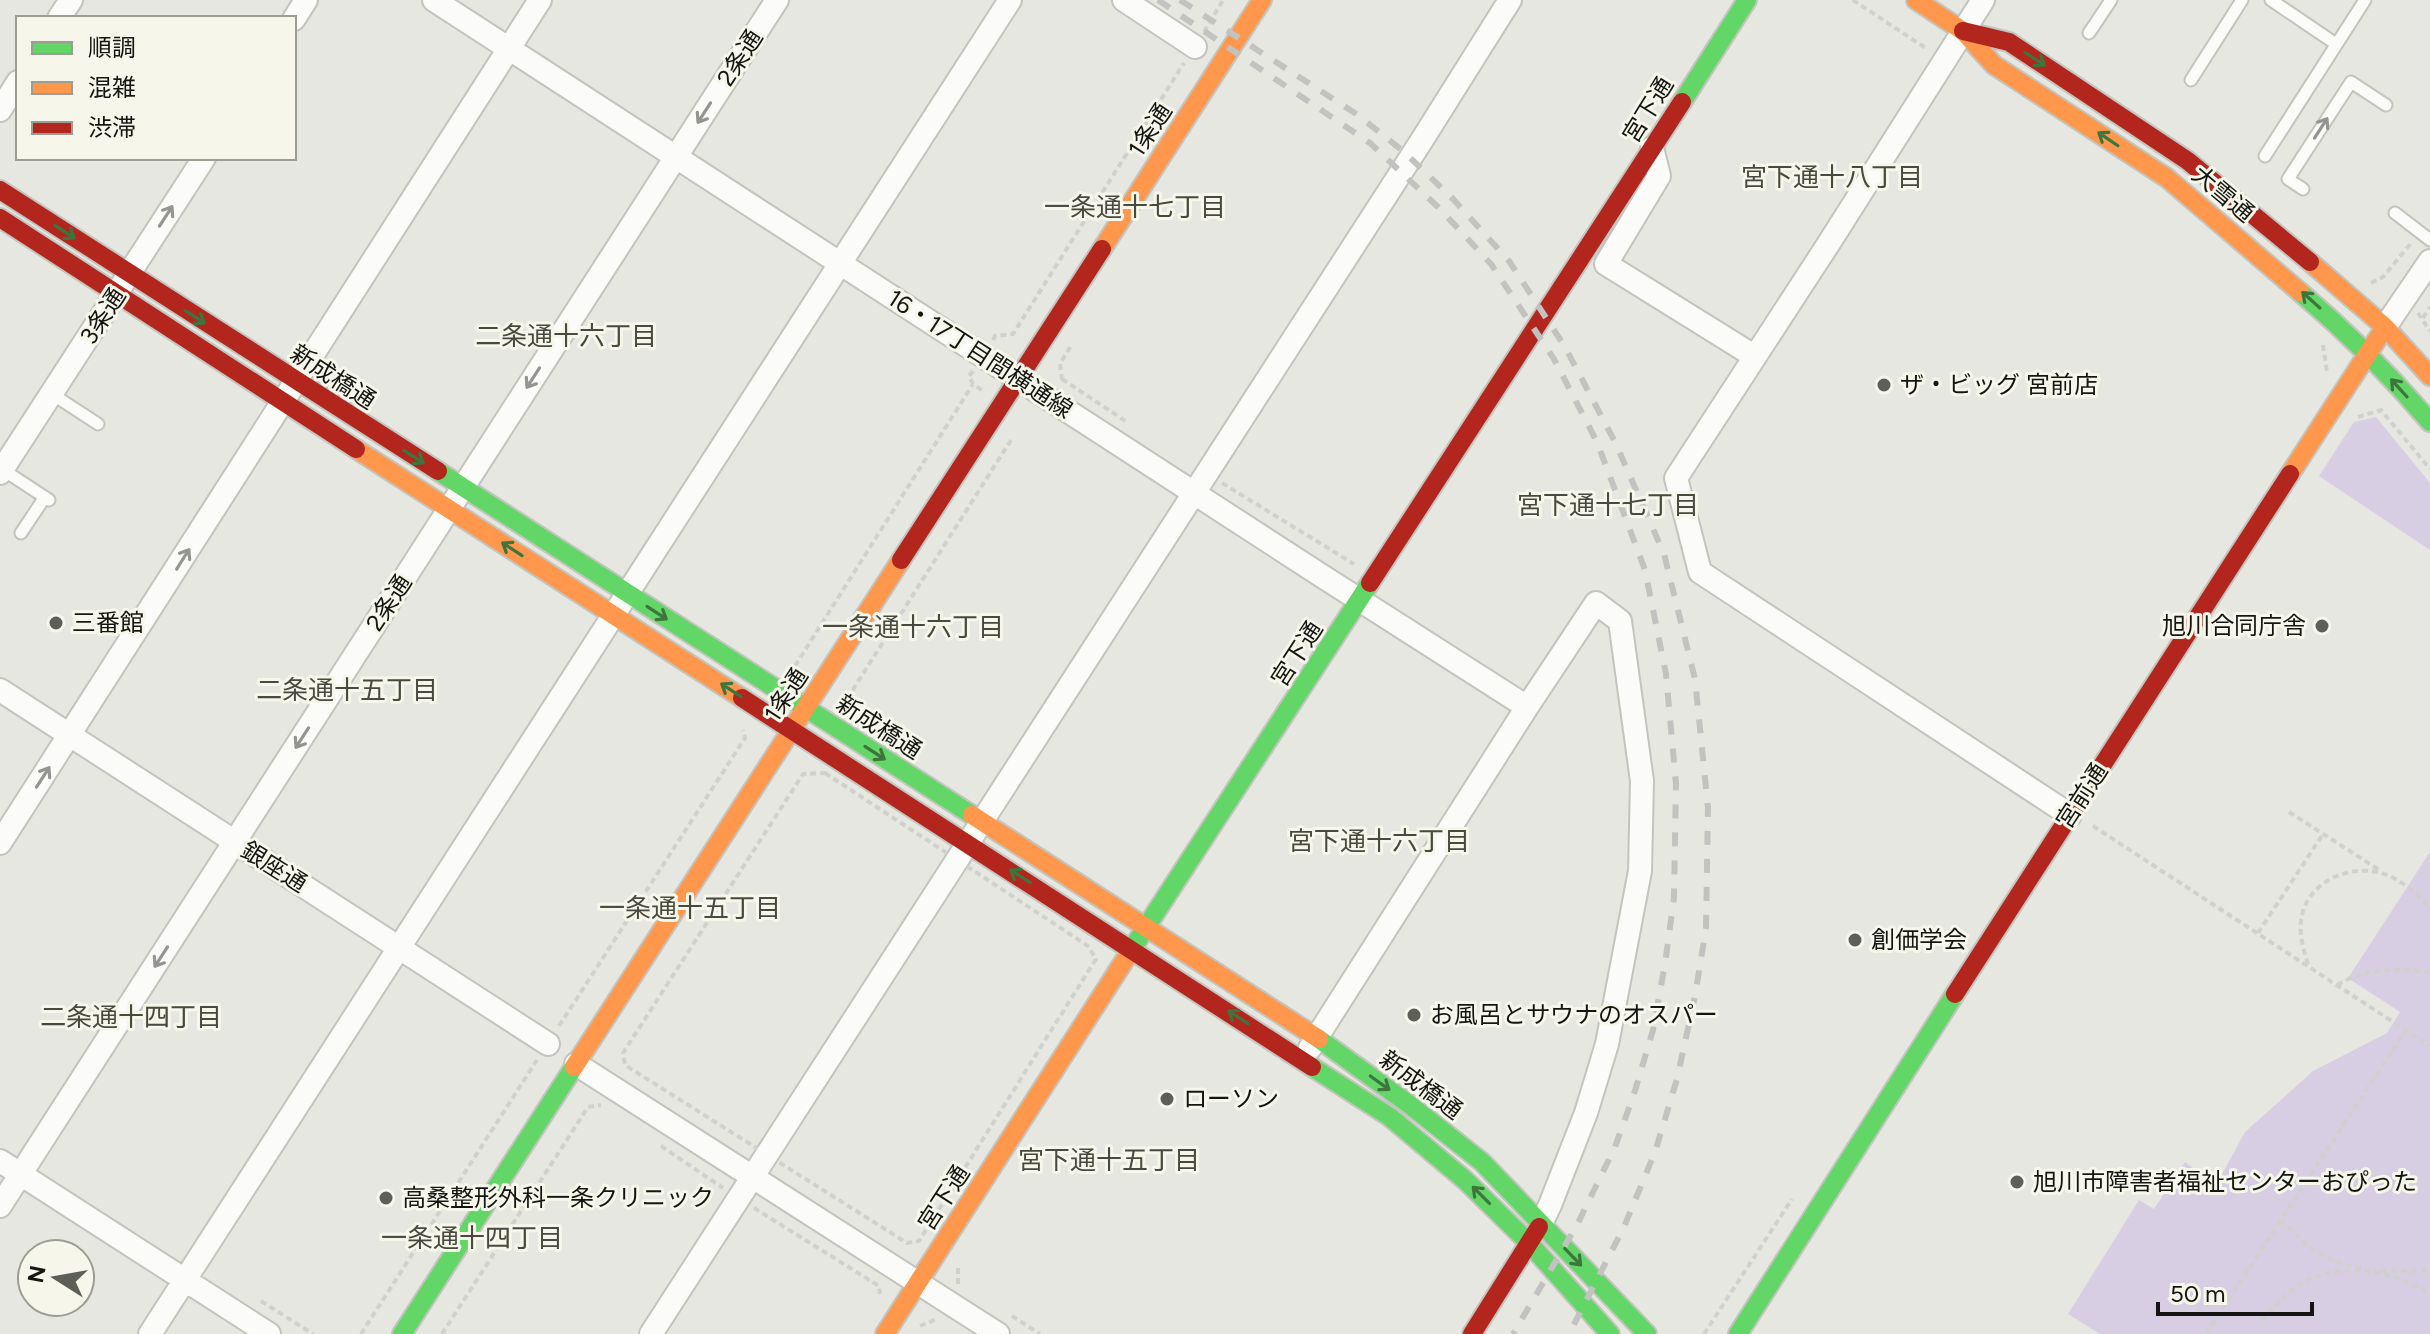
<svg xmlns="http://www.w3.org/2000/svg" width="2430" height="1334" font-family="Figtree,'Noto Sans JP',sans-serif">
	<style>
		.green { fill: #d8cee3 }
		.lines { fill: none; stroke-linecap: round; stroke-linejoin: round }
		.lane-casing { stroke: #c3c4be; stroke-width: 15 }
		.street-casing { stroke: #c3c4be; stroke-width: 26 }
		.fast-casing { stroke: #c3c4be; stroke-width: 22 }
		.slow-casing { stroke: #c3c4be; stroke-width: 22 }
		.jam-casing { stroke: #c3c4be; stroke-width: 22 }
		.path { stroke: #d0d1ce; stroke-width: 4; stroke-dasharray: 6 4; stroke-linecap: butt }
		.lane { stroke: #fbfbfa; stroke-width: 11 }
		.street { stroke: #fbfbfa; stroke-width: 22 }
		.fast { stroke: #63d668; stroke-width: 18 }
		.slow { stroke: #ff974d; stroke-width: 18 }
		.jam { stroke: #b3261e; stroke-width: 18 }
		.rail { stroke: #c2c2c1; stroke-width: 6; stroke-dasharray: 14 14; stroke-linecap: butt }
		.oneway { stroke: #3c763c }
		.oneway2 { stroke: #949491 }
		.poi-dot { fill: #5e5f59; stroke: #f6f7ea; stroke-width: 3 }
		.labels { text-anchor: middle; stroke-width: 6; stroke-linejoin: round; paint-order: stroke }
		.street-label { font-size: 24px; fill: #151611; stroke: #f6f7ea }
		.poi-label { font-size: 24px; fill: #151611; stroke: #f6f7ea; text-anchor: start }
		.neighbourhood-label { font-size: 26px; fill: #494a3f; stroke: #f6f7ea }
	</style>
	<rect width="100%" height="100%" fill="#e6e7e0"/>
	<path class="green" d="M2376,417l54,66v67l-111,-74 35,-54z
		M2430,852v482h-330l-32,-20 71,-114 15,9 31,-47 31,23 29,-53 68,-61 74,-38 13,-21 -52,-34z"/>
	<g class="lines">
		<g class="lane-casing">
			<path id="lane" d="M2271,0l65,44
				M2089,33l22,-33
				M2191,80l51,-80
				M2265,156l100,-156
				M2303,189l-15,-10 63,-97 35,23
				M2395,213l35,27
				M52,394l46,30
				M2,469l47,31
				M21,533l24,-36"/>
		</g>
		<g class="street-casing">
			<path id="street" d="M434,0l888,576 205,131
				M1124,0l71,47
				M1983,0l-154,243 -153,235 24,94 370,243
				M59,18l12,-18
				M294,19l12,-19
				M0,110l18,-28
				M1652,148l7,28 -53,88 148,92
				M2385,327l45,-66
				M0,473l204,-315
				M0,690l548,354
				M0,843l540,-843
				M1310,1048l217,-341 69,-104 24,18 22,160 -2,90 -33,173 -21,69 -36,92 -9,19
				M576,1064l422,270
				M0,1161l269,173
				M0,1206l777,-1206
				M150,1334l860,-1334
				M651,1334l771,-1194 88,-140"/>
		</g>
		<g class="fast-casing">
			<path id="fast" d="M1682,102l65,-102
				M2300,292c47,40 90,83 130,130
				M438,471l534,344
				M1128,955l242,-372
				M1319,1039l91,66 72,57 165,172
				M1312,1067l78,50 75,63 64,63 81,91
				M402,1334l172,-267
				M1738,1334l217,-340"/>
		</g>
		<g class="slow-casing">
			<path id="slow" d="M1916,0l47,31 31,34 173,113 133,114
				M1102,249l160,-249
				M2310,262l75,65 45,49
				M356,449l386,249
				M2290,474l95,-147
				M972,815l347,224
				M574,1067l327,-507
				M885,1334l243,-379"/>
		</g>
		<g class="jam-casing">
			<path id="jam" d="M1963,31l46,11 179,119 122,101
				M0,190l438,281
				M0,218l356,231
				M901,560l201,-311
				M1370,583l312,-481
				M742,698l570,369
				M1955,994l335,-520
				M1472,1334l67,-107"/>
		</g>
		<path class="path" d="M1853,0l74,49
			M1204,32l19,-32
			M2371,283l12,-6 29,-35
			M2418,313l12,18
			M2423,318l7,-11
			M993,340l2,-4 18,-2 171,-271
			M2323,345l4,27
			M973,371l-4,5 4,8 10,7
			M1062,379l65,43
			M1062,380l-2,-16 12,-20
			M2358,417l23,-7 49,59
			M1222,483l132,81
			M795,666l178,-282
			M852,707l-5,-8 164,-259
			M825,773l263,173 8,13 -177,282 -12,2 -282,-178 -2,-12 180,-279z
			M2289,812l92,59
			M2093,826l337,220
			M2258,933l65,-99
			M2308,964c-4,-13 -9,-29 -7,-43 4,-39 51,-60 86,-46 17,7 32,20 43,34
			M2337,985c30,-18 60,-16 93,-13
			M559,1026l186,-288 -2,-8
			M661,1146l62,42
			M754,1208l125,78 1,8
			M2281,1220c29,29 42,41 83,49
			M2381,1271h41l8,-2
			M958,1284v-19
			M261,1301l52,33
			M1012,1316l28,18
			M2262,1321c11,-13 25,-30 41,-39 40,-21 91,-11 127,12
			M920,1326l17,-7
			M361,1334l176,-274
			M442,1334l146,-227 13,-2
			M1704,1334l88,-135
			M2206,1334l200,-304"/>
		<use href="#lane" class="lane"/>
		<use href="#street" class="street"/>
		<use href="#fast" class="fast"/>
		<use href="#slow" class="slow"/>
		<use href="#jam" class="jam"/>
		<path class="rail" d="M1158,0l212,143 68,64 53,57 63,95 43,83 48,128 21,104 10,110 -2,114 -9,66 -12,66 -19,64 -19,53 -38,78 -64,109
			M1180,0l178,115 45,36 50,48 56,62 56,86 51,97 48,110 31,125 13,129 -2,120 -11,68 -18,83 -22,73 -31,75 -55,107"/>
	</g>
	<defs><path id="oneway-shaft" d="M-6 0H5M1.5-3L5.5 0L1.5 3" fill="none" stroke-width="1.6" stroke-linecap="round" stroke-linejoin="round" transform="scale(2)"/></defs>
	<g class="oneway">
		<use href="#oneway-shaft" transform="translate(2035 59) rotate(33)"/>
		<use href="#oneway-shaft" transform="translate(2108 139) rotate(-146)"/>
		<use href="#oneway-shaft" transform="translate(65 232) rotate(33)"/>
		<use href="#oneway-shaft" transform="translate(2311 300) rotate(-138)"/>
		<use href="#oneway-shaft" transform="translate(195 317) rotate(33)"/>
		<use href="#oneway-shaft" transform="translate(2399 388) rotate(-132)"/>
		<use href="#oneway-shaft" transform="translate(414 457) rotate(33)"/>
		<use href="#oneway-shaft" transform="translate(512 549) rotate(-147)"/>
		<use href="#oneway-shaft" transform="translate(657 613) rotate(33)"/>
		<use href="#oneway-shaft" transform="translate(731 690) rotate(-147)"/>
		<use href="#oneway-shaft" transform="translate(875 753) rotate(33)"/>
		<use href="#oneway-shaft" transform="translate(1020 876) rotate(-147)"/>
		<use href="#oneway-shaft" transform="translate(1238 1017) rotate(-147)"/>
		<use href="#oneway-shaft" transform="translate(1380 1083) rotate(36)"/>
		<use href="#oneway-shaft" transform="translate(1481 1195) rotate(-135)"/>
		<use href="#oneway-shaft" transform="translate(1573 1257) rotate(46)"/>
	</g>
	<g class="oneway2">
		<use href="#oneway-shaft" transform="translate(704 113) rotate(123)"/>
		<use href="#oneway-shaft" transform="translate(2321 128) rotate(-57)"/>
		<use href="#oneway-shaft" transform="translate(166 216) rotate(-57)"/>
		<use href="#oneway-shaft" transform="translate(533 378) rotate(123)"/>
		<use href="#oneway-shaft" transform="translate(183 559) rotate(-58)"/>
		<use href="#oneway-shaft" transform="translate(302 738) rotate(123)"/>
		<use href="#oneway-shaft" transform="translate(43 777) rotate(-57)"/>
		<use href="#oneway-shaft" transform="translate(161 957) rotate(123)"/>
	</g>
	<g class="poi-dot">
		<circle cx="1884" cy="385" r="8"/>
		<circle cx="56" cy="623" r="8"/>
		<circle cx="2322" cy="626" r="8"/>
		<circle cx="1855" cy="940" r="8"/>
		<circle cx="1414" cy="1015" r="8"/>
		<circle cx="1167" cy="1099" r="8"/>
		<circle cx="2017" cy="1182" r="8"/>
		<circle cx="386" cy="1198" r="8"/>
	</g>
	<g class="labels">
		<g class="street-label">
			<text transform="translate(740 58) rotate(-57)" y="8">2条通</text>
			<text transform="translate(1648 110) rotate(-58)" y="8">宮下通</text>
			<text transform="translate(1150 130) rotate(-57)" y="8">1条通</text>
			<text transform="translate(2223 194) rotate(40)" y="8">大雪通</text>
			<text transform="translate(103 316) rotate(-57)" y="8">3条通</text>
			<text transform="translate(980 354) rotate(33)" y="8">16・17丁目間横通線</text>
			<text transform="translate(333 377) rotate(33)" y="8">新成橋通</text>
			<text transform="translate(389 603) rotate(-57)" y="8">2条通</text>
			<text transform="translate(1297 654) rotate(-57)" y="8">宮下通</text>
			<text transform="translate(786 695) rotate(-57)" y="8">1条通</text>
			<text transform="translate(879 727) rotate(33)" y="8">新成橋通</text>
			<text transform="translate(2082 796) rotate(-57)" y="8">宮前通</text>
			<text transform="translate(274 867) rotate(32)" y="8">銀座通</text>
			<text transform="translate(1421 1085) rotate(37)" y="8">新成橋通</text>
			<text transform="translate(944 1198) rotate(-57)" y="8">宮下通</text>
		</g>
		<g class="poi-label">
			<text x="1900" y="393">ザ・ビッグ 宮前店</text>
			<text x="72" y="631">三番館</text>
			<text x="2306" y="634" text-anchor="end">旭川合同庁舎</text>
			<text x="1871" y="948">創価学会</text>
			<text x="1430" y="1023">お風呂とサウナのオスパー</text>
			<text x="1183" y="1107">ローソン</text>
			<text x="2033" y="1190">旭川市障害者福祉センターおぴった</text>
			<text x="402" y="1206">高桑整形外科一条クリニック</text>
		</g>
		<g class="neighbourhood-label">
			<text x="1832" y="186">宮下通十八丁目</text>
			<text x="1135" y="216">一条通十七丁目</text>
			<text x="566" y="345">二条通十六丁目</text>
			<text x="1608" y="514">宮下通十七丁目</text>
			<text x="913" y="636">一条通十六丁目</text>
			<text x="347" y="699">二条通十五丁目</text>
			<text x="1379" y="850">宮下通十六丁目</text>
			<text x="690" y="917">一条通十五丁目</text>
			<text x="131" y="1026">二条通十四丁目</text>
			<text x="1109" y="1169">宮下通十五丁目</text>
			<text x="472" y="1247">一条通十四丁目</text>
		</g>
	</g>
	<rect x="16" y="16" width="280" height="144" fill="#f6f7ea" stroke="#9c9d93" stroke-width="2"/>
	<rect x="32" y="42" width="40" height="12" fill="#63d668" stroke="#9c9d93" stroke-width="2"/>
	<text x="88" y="56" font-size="24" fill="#151611">順調</text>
	<rect x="32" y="82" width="40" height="12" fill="#ff974d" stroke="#9c9d93" stroke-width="2"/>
	<text x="88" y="96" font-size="24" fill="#151611">混雑</text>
	<rect x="32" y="122" width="40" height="12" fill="#b3261e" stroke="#9c9d93" stroke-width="2"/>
	<text x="88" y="136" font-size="24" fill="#151611">渋滞</text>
	<g transform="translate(56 1278) rotate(281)"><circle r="38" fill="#f6f7ea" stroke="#9c9d93" stroke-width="2"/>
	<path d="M0-6L14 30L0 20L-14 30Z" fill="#5e5f59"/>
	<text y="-12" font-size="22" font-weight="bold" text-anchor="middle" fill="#151611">N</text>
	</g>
	<path d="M2158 1302v12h154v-12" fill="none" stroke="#151611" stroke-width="4"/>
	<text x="2170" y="1302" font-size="24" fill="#151611" stroke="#f6f7ea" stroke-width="6" paint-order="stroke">50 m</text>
</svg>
